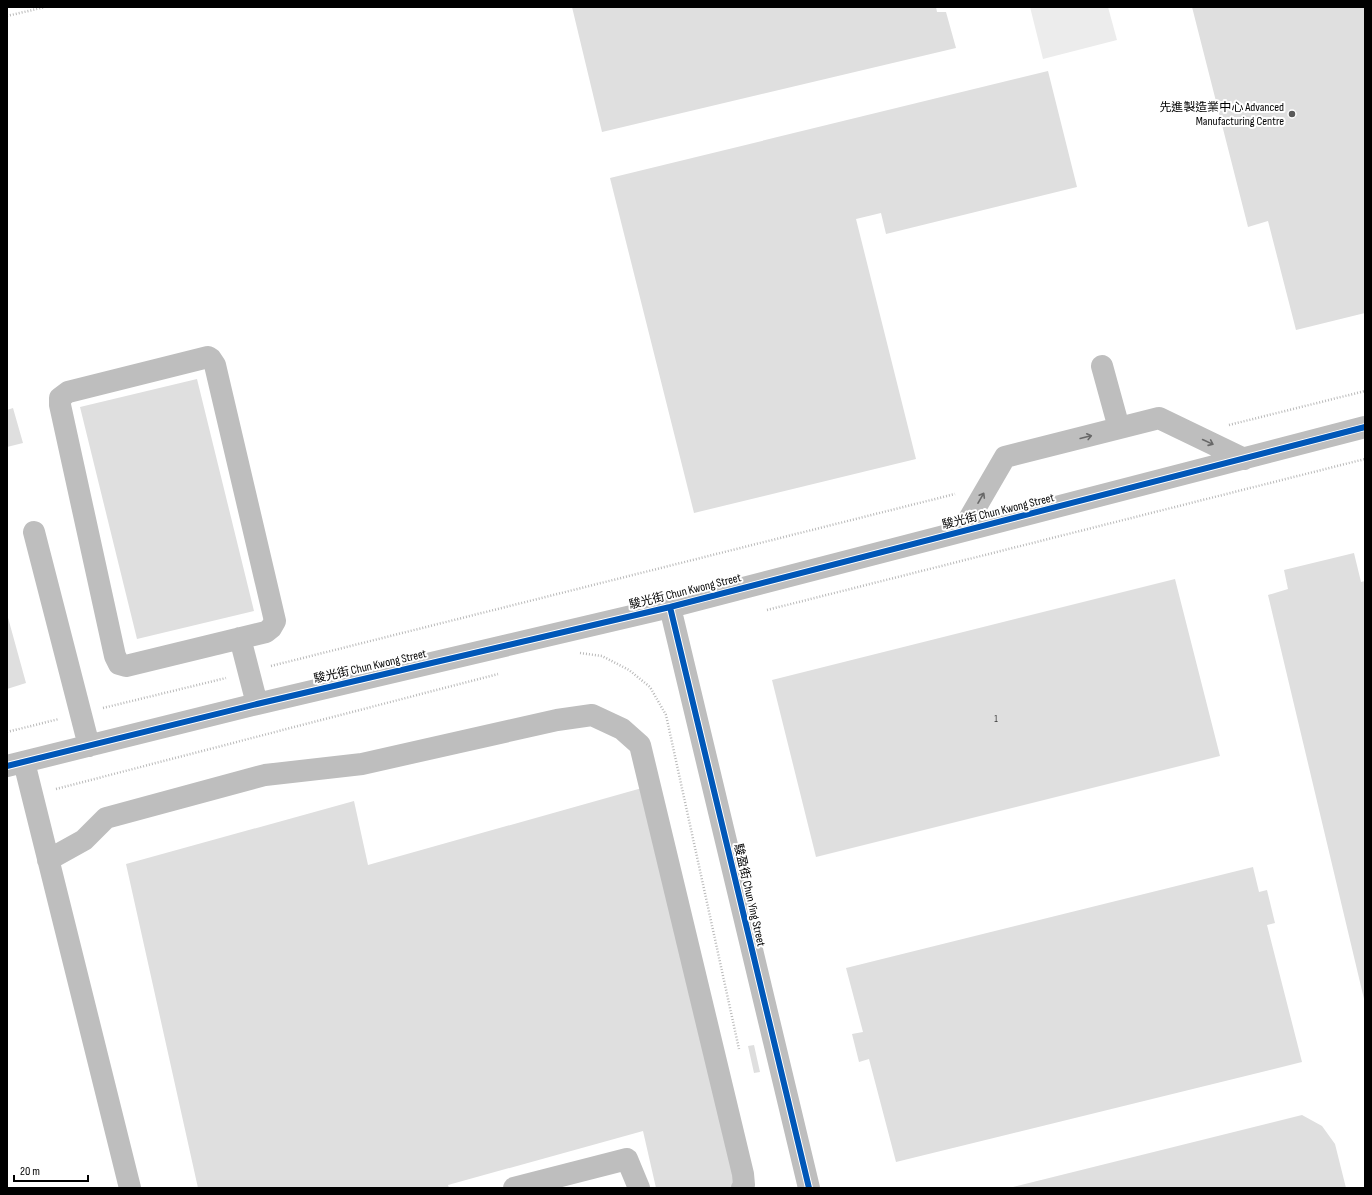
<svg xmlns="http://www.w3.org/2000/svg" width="1372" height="1195" font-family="'Sofia Sans Condensed','Noto Sans TC',sans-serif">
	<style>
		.park { fill: #ececec }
		.building { fill: #dfdfdf }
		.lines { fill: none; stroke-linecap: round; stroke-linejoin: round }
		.path { stroke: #b9b9b9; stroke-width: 2.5; stroke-dasharray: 1 2; stroke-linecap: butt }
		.minor { stroke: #bebebe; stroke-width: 22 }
		.cycleway-casing { stroke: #fff; stroke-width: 8 }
		.cycleway { stroke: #0057b8; stroke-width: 6 }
		.oneway { stroke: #686868 }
		.poi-dot { fill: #595959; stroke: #fff; stroke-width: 1.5 }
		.labels { text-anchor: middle; stroke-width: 4; stroke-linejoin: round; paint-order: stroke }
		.number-label { font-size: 10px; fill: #383838 }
		.poi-label { font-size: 12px; fill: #000; stroke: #fff; text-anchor: end }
		.street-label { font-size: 12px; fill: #000; stroke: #fff }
	</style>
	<rect width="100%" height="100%" fill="#fff"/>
	<path class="park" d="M1030,7h78l9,33 -74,19z"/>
	<path class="building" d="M572,7h364l1,5h9l10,36 -354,84z
		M1192,7h173v306l-69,17 -28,-109 -20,6z
		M1048,71l29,116 -191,47 -5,-21 -25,6 60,240 -222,54 -84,-335z
		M197,379l57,232 -117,28 -57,-232z
		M13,408l10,35 -16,4v-37z
		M1354,553l7,29 4,-1 -1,418 -96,-404 20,-6 -4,-19z
		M1175,579l45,177 -404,101 -44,-177z
		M7,614l19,69 -19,6z
		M642,788l95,400h-81l-13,-57 -195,54 1,3h-251l-72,-324 228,-63 14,64z
		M1253,867l6,25 8,-2 8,33 -8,2 35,137 -406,100 -27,-103 -10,3 -7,-28 11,-2 -17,-64z
		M754,1045l6,27 -6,1 -6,-27z
		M1302,1115l20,11 13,18 11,44h-337z"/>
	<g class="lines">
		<path class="path" d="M7,16l38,-9
			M1229,425l136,-34
			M767,610l598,-151
			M580,653l22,3 27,14 21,17 16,28 73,334
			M271,666l684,-172
			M103,708l123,-30
			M7,732l52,-13
			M56,789l442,-115"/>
		<path class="minor" d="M208,357l3,2 4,6 60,256 -4,7 -5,4 -140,34 -7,-2 -4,-8 -55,-251v-7l8,-6z
			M1102,366l17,62
			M962,531l43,-74 154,-39 85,41
			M34,532l55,214
			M670,607l139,581
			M240,638l17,66
			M24,762l106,426
			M7,766l250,-62 413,-97 695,-180
			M48,860l36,-20 22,-22 159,-43 97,-11 195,-44 35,-5 30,14 18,16 103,429 1,11 -2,3
			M514,1188l113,-29 12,29"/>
		<g class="cycleway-casing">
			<path id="cycleway" d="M670,607l139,581
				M7,766l250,-62 413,-97 695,-180"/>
		</g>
		<use href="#cycleway" class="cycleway"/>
	</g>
	<defs><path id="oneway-shaft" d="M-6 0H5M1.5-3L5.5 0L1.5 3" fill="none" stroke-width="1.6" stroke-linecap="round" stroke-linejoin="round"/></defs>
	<g class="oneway">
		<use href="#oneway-shaft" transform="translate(1086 437) rotate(-14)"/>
		<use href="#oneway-shaft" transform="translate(1208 442) rotate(25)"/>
		<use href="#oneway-shaft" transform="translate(981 498) rotate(-60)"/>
	</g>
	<circle class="poi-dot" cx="1292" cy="114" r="4"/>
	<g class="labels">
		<g class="number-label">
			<text x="996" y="722">1</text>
		</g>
		<g class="poi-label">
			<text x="1284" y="111">先進製造業中心 Advanced<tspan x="1284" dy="14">Manufacturing Centre</tspan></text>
		</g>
		<g class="street-label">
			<text transform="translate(998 511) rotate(-14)" y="4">駿光街 Chun Kwong Street</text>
			<text transform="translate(685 591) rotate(-14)" y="4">駿光街 Chun Kwong Street</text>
			<text transform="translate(370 666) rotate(-13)" y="4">駿光街 Chun Kwong Street</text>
			<text transform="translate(750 895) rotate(77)" y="4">駿盈街 Chun Ying Street</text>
		</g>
	</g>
	<rect width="1372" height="1195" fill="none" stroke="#000000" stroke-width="16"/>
	<path d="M14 1175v6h74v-6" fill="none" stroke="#000000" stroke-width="2"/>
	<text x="20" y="1175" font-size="12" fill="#000000" stroke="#ffffff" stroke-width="3" paint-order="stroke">20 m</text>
</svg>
